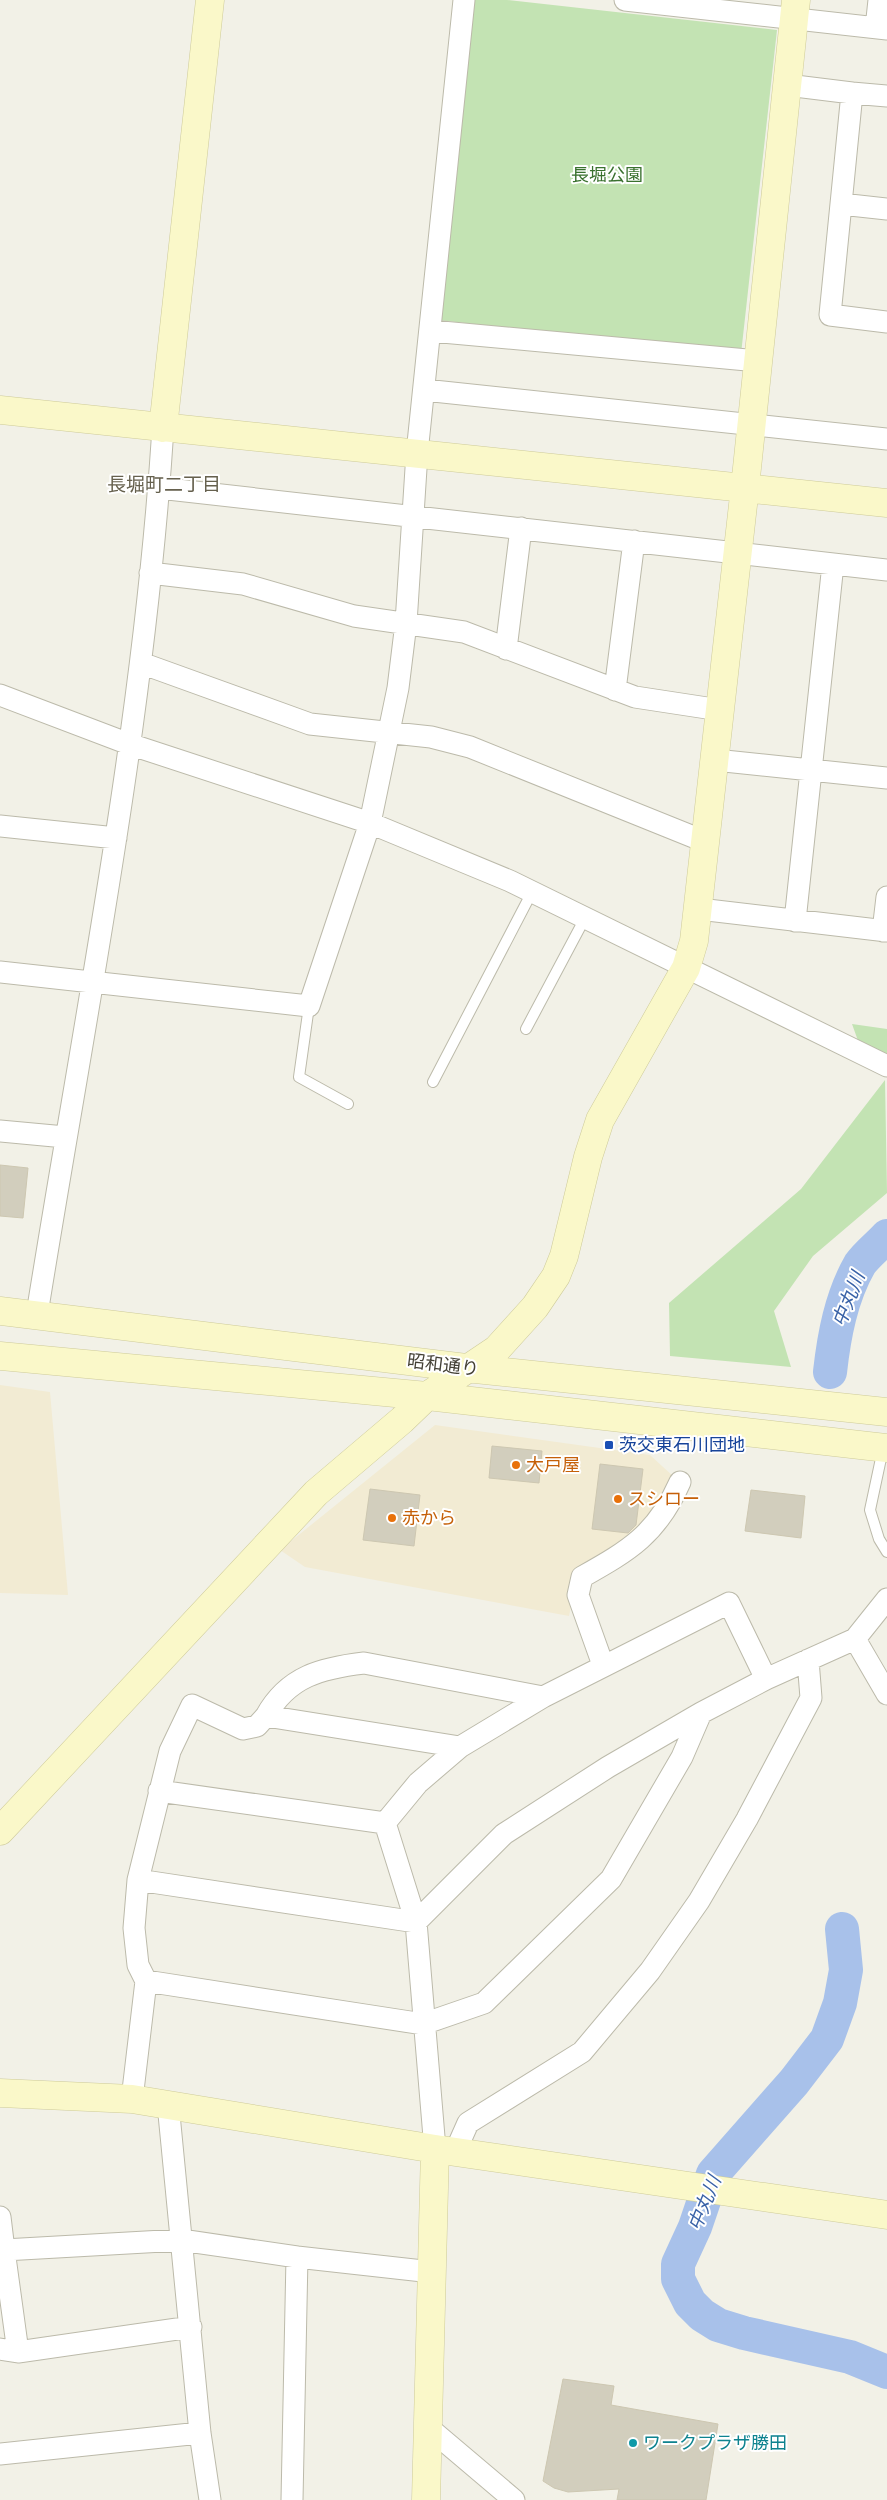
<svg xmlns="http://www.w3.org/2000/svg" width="887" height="2500" font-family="Quicksand,'Noto Sans JP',sans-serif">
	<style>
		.commercial { fill: #f2ebd3 }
		.green { fill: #c3e3b3 }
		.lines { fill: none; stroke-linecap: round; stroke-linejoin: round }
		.river { stroke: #a8c1ea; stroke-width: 34 }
		.building { fill: #d2cebd; stroke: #cdc7b1 }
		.lane-casing { stroke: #bcbaaa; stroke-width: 12 }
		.street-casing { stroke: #bcbaaa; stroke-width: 23 }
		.secondary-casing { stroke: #cecb9a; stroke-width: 29 }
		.lane { stroke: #fff; stroke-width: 10 }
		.street { stroke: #fff; stroke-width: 21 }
		.secondary { stroke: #faf8c9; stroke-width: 28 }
		.transit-dot { fill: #1a4fb4; stroke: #fff; stroke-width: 2 }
		.food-dot { fill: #e8710a; stroke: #fff; stroke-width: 2 }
		.culture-dot { fill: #0f9aa8; stroke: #fff; stroke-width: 2 }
		.labels { text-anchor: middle; stroke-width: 4; stroke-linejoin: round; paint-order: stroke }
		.park-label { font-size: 18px; fill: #3a712f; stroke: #fff }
		.street-label { font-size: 18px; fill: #444136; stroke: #fff }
		.transit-label { font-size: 18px; fill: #164399; stroke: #fff; text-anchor: start }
		.food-label { font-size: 18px; fill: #c56008; stroke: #fff; text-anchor: start }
		.culture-label { font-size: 18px; fill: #0d838f; stroke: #fff; text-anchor: start }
		.neighbourhood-label { font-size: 19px; fill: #66614e; stroke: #fff }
		.water-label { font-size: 19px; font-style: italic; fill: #3962a7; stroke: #fff }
	</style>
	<rect width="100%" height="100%" fill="#f2f1e7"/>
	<path class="commercial" d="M0,1385l50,7 18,203 -68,-2z
		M435,1425l215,30 24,22 -15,25 -33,38 -47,27 -10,49 -264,-49 -25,-17z"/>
	<path class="green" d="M473,0h34l270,30 -36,324 -303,-34z
		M852,1024l35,5v26l-26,-6z
		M885,1080l2,113 -74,63 -39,55 17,56 -121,-11 -1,-53 132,-114z"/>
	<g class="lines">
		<path class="river" d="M830,1372c4,-36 11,-75 30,-108 7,-10 19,-19 27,-28
			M842,1929l4,41 -6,33 -13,36 -33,43 -81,92 -18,53 -17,37v15l12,24 12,12 16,10 26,8 106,24 37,15"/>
	</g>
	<path class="building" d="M0,1165l28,3 -5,50 -23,-2z
		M492,1446l50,5 -3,32 -50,-5z
		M600,1464l43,5 -7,56 -8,8 -36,-4z
		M370,1489l50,6 -6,51 -51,-6z
		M751,1490l54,6 -4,42 -56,-7z
		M563,2379l51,7 -3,19 107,19 -12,76h-89l2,-11 -51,3 -14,-4 -11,-7z"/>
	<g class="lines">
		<g class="lane-casing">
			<path id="lane" d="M309,1006l-10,71 49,27
				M526,1029l59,-111
				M433,1082l99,-190
				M883,1449l-13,61 9,29 8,13"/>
		</g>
		<g class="street-casing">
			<path id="street" d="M625,0l262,29
				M876,28l3,-28
				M787,85l65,8
				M887,96l-35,-3 -22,222 57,7
				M841,204l46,5
				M431,331l327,30
				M424,390l463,49
				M159,488l728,82
				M150,573l93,11 111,32 110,16 171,65 85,13
				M506,649l15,-121
				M141,663l169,61 121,13 39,10 236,95
				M615,690l19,-149
				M0,695l129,49 241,79 140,58 377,185
				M715,760l172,18
				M0,826l116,12
				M699,909l188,22
				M795,921l38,-357
				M883,931l4,-34
				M0,972l309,34 61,-183 28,-135 8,-65 11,-170 47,-453
				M0,1131l65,6
				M37,1314c47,-294 107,-588 126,-886
				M855,1639l32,55
				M603,1665l-25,-70 4,-18c48,-27 75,-43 98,-95
				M266,1716c22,-40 56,-48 98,-53l179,34
				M159,1791l226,32
				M385,1823l33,-40 42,-36 83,-50 186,-94 37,76
				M385,1823l31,99 19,227
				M138,1880l278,42
				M416,1922l88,-88 104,-67 93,-54 65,-34 89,-40 32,-40
				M146,1981l277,43 61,-21 127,-124 71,-122 19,-44
				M132,2099l14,-118 -8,-16 -4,-37 4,-48 32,-129 22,-46 51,24 14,-3 9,-10 194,31
				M168,2104l32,329 10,67
				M456,2150l12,-27 114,-71 68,-81 49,-70 48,-82 64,-121 -3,-38
				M0,2217l4,33
				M297,2257l135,15
				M0,2349l18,3 173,-25
				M18,2352l-14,-102 177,-10 116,17 -5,243
				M429,2428l85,72
				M0,2454l200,-21"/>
		</g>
		<g class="secondary-casing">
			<path id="secondary" d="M0,410l887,93
				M163,428l47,-428
				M0,1311l466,57 421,44
				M0,1356l427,40 460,52
				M0,1831l316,-338 86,-73 25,-24 70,-47 38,-42 21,-31 8,-20 24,-99 12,-37 86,-152 8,-27 51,-454 51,-487
				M0,2093l132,6 303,50 452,66
				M426,2500l9,-351"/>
		</g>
		<use href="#lane" class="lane"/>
		<use href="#street" class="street"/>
		<use href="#secondary" class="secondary"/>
	</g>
	<rect class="transit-dot" x="604" y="1440" width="10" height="10" rx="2.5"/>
	<g class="food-dot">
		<circle cx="516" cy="1465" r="5"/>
		<circle cx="618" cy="1499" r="5"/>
		<circle cx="392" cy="1518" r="5"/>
	</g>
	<circle class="culture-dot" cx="633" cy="2443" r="5"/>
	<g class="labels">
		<g class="park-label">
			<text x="607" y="181">長堀公園</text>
		</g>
		<g class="street-label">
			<text transform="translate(443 1365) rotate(7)" y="6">昭和通り</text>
		</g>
		<g class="transit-label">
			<text x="619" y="1451">茨交東石川団地</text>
		</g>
		<g class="food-label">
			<text x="526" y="1471">大戸屋</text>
			<text x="628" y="1505">スシロー</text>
			<text x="402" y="1524">赤から</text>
		</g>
		<g class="culture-label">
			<text x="643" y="2449">ワークプラザ勝田</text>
		</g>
		<g class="neighbourhood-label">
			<text x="164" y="491">長堀町二丁目</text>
		</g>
		<g class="water-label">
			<text transform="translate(848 1299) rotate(-69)" y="7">中丸川</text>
			<text transform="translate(704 2203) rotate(-68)" y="7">中丸川</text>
		</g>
	</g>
</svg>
